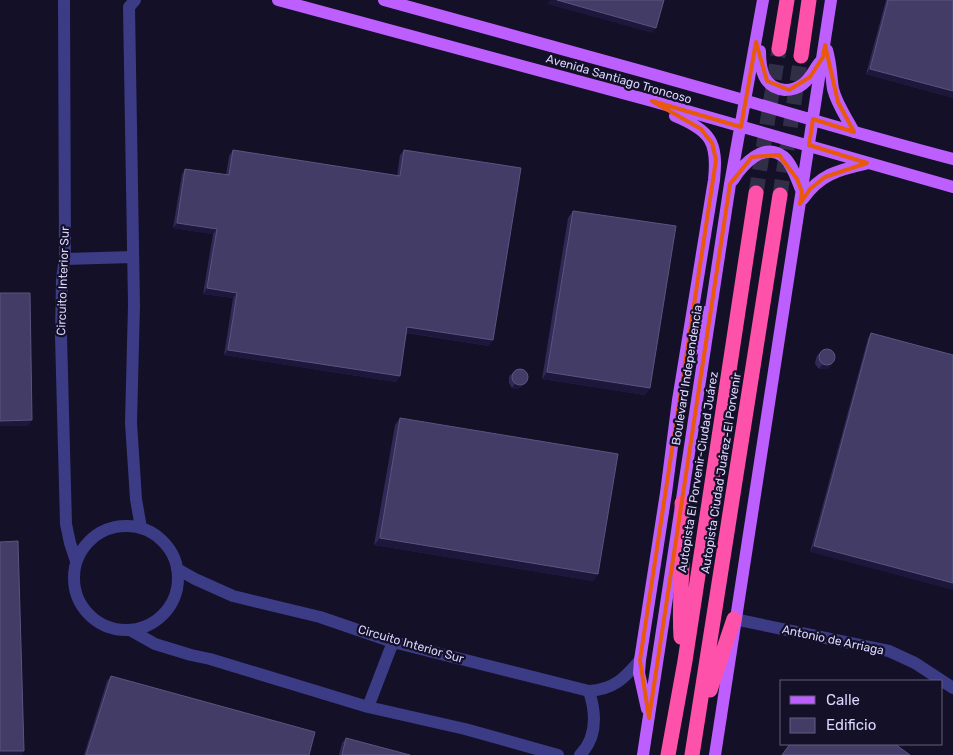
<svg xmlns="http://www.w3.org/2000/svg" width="953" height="755" font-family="Rubik,sans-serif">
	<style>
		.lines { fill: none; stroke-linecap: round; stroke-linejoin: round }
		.highway-tunnel { stroke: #312e47; stroke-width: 15; stroke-dasharray: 15 8; stroke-linecap: butt }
		.minor { stroke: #3c3b86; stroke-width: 12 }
		.major { stroke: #bd5efe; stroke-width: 12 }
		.highway { stroke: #fe52aa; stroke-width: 15 }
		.wall { fill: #312955 }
		.shaded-wall { fill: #1d173b }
		.building { fill: #433c67; stroke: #5b547f }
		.marked { fill: none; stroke: #e8590c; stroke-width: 4; stroke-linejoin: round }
		.labels { text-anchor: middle; stroke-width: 4.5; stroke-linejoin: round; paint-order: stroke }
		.street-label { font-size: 12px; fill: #dad6ff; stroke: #131027 }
	</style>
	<rect width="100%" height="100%" fill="#131027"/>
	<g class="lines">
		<path class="highway-tunnel" d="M756,193l23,-144
			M780,195l21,-139"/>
		<path class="minor" d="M64,0l1,259 -3,19 -1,58 5,188 4,19 6,18
			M135,0l-6,7 5,298 -3,118 5,76 5,29
			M65,259l68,-2
			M74 578a52 52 0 1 1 104 0a52 52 0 1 1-104 0Z
			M177,569l18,10 38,17 87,21 73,25 196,49c25,-2 35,-12 51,-31
			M734,619l155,32 26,12 38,25
			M130,630l25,14 36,11 19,4 158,48 97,22 93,26
			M368,707l25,-65
			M580,755c18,-18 16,-42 9,-64"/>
		<path class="major" d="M278,0l374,101 301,86
			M384,0c110,30 219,60 328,91 81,23 160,47 241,68
			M827,50c4,13 4,26 6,39 4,16 14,29 21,43
			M760,51c0,18 3,37 25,39 6,0 13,-2 18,-6 8,-6 11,-15 17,-22
			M733,180c10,-16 31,-39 51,-23 9,8 13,24 18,35
			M803,199c16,-24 35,-29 62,-35
			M693,350l11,-38
			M647,709l-8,-36 1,-13 26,-167 12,-93 36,-220c4,-38 -3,-49 -39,-64
			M643,755l87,-571 33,-184
			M715,755l116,-755"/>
		<path class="highway" d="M779,49l8,-49
			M801,56l8,-56
			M681,637c-3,-45 5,-89 1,-134
			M710,690l24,-71
			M668,755l17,-94 71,-468
			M692,755l88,-560"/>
	</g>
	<path class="wall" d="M886,0h67v98l-87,-24z
		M233,150l164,26 3,-21 4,-5 85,196 -82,-13 -11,49 -172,-27 9,-57 -30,-4 10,-60 -40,-6 9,-54 3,-5 41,6 3,-19z
		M573,211l77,177 -5,7 -103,-16 26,-161z
		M871,333l82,22 -143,197 58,-214z
		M818,354l16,7 -6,8h-9l-4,-5 1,-6z
		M511,374l17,7 -3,3 -7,5 -6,-1 -3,-5v-6z
		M400,418l198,156 -5,7 -219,-36 21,-120z
		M111,676l198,79h-225l23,-74z
		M346,738l64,17h-71l3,-12z"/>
	<path class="shaded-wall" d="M550,0h7l99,28 -4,5 -105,-29z
		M870,69l83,22v7l-87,-24z
		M177,223l40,6 -4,5 -40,-6z
		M207,288l30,5 -4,5 -30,-4z
		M407,327l86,13 -4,6 -85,-14z
		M228,350l172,26 -4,6 -172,-27z
		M834,361l-6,8h-9l3,-4z
		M547,372l103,16 -5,7 -103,-16z
		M528,381l-3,3 -7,5 -6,-1 3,-4z
		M32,420l-4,6h-28v-5z
		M380,538l218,36 -5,7 -219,-36z
		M814,546l139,37v7l-143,-38z
		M0,751h24l-2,4h-22z"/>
	<path class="building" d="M557,0h107l-8,28z
		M888,0h65v91l-83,-22z
		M233,150l167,26 4,-26 117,18 -28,172 -86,-13 -7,49 -172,-26 9,-57 -30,-5 10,-59 -40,-6 8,-54 44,6z
		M573,211l103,15 -26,162 -103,-16z
		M0,293h30l2,127 -32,1z
		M871,333l82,22v228l-139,-37z
		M819 357a8 8 0 1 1 16 0a8 8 0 1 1-16 0Z
		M512 377a8 8 0 1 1 16 0a8 8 0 1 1-16 0Z
		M400,418l218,36 -20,120 -218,-36z
		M18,541l6,210h-24v-209z
		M111,676l204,56 -6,23h-223z
		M346,738l64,17h-68z
		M790,744h105l15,11h-128z"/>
	<path class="marked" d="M756,42l11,39 22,9 21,-13 13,-20 2,-12 13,57 16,30 -41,-13 -4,26 58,18 -42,14 -15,12 -10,15 2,-12 -5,-13 -18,-24 -27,2 -22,27 -81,534 -9,-58 76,-500 -4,-17 -11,-14 -49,-28 89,26z"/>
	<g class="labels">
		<g class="street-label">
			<text transform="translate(619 79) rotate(16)" y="4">Avenida Santiago Troncoso</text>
			<text transform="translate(63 281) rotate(-88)" y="4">Circuito Interior Sur</text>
			<text transform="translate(687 375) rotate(-81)" y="4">Boulevard Independencia</text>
			<text transform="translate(698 472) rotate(-81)" y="4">Autopista El Porvenir-Ciudad Juárez</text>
			<text transform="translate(721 473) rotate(-81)" y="4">Autopista Ciudad Juárez-El Porvenir</text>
			<text transform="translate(833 640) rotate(12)" y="4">Antonio de Arriaga</text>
			<text transform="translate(411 644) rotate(16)" y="4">Circuito Interior Sur</text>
		</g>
	</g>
	<rect x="780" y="680" width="162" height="65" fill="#131027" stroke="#635f7d"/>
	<rect x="790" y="696" width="25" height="8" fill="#bd5efe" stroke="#635f7d"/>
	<text x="826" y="705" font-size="15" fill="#dad6ff">Calle</text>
	<rect x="790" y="718" width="25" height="15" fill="#433c67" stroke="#635f7d"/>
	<text x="826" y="730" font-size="15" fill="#dad6ff">Edificio</text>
</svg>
